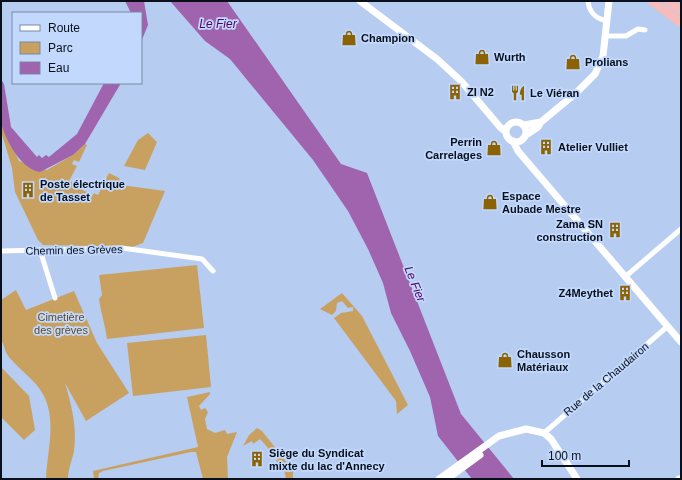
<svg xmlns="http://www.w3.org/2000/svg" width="682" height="480" font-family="Arial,sans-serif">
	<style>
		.green { fill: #c8a160 }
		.water { fill: #a063ae }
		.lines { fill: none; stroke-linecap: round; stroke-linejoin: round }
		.street { stroke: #fff; stroke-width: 5 }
		.secondary { stroke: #fff; stroke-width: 7 }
		.highway { stroke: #f6bcbb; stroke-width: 9 }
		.labels { text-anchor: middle; stroke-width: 3.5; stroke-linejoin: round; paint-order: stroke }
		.poi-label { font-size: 11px; font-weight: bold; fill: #09101c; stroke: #c2d9fd; text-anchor: start }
		.street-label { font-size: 11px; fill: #09101c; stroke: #c2d9fd }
		.park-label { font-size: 11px; fill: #614a23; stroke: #c2d9fd }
		.water-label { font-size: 12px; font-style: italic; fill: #530063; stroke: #c2d9fd }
	</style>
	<rect width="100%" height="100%" fill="#b6ccf0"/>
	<path class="green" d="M1,122l18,39 28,9 26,-15 12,-11 2,1 -8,17 -5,-2 -2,4 5,2 -8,15 14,7 -1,2 5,2 -1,3 5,3 3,-5 4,2 11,-22 10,5 2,7 44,6 -22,52 -11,4 -89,-2 -5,-5 -23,-48 -3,-24 -11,-37z
		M148,133l9,9 -12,28 -21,-4 14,-26z
		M197,265l7,63 -97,11c-2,-15 -6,-26 -8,-40l3,-4 -3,-20z
		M16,290l10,20 48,-19 23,52 32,50 -43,28 -21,-38c7,23 12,45 9,68 -2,10 -6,18 -6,28h-22c1,-30 13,-64 -7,-91 -8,-11 -26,-24 -32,-34 -3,-4 -2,-9 -6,-13v-41z
		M342,293l20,23 46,89 -11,9 -1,-13 -62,-83 7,-5 12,-2v-4l-5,1 -6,-7 -5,2 -1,8 -4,4 -12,-6z
		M206,335l5,52 -78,9 -6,-53z
		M1,367l28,29 6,34 -11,10 -23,-23z
		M210,392v2l-11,12 2,4 4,-2 3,4 -3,7 2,10 8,4 10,-3 2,4 10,-2 -10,25 1,22h-25l-7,-27h-5l-88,19 -4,2 -1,6h-4l-1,-8 105,-24 -11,-50z
		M257,428l5,3 31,39v9h-7l-2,-10 -8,-8 2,-2 -18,-20 -7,5 -1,-3 -9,5 6,-11z"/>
	<path class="water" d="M125,1h19l4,24 -7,17v-29h-10z
		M170,1h57l114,163 26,9 94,241 53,65h-42l-34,-43 -8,-39 -20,-46 -19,-38 -8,-30 -15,-34 -20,-38 -35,-51 -83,-101 -25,-18z
		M1,79l3,5 7,43 26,30 2,-2 3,3 4,-3 3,2 28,-23 27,-51h17l-36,61 -12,11 -33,17c-19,-3 -34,-31 -39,-49 -1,-13 0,-30 0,-44z"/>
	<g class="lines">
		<path class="street" d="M588,1c1,11 8,18 19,20
			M606,36h20l12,-7 7,1
			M40,250l15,48
			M1,251l121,-3 80,11 11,12
			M625,277l56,-48
			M544,433l124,-107"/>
		<path class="secondary" d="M360,1l77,58 24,22 39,46 6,5
			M506 132a10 10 0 1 1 20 0a10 10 0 1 1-20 0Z
			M524,125l17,-3 35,-29 19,-19 8,-18 6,-55
			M526,135l12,-8 3,-5
			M513,141l5,10 163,191
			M439,479l60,-43 27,-7 18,4 7,6 26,40
			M447,479l33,-24
			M679,479h2"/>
		<path class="highway" d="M652,1l29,22
			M668,1l13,10"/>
	</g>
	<defs>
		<g id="shop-bare" transform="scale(1.2)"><path d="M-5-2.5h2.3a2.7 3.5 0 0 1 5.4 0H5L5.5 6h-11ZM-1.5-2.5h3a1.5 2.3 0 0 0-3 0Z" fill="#8c6304" stroke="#c2d9fd" stroke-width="2.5" paint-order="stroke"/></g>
		<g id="building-bare" transform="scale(1.2)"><path d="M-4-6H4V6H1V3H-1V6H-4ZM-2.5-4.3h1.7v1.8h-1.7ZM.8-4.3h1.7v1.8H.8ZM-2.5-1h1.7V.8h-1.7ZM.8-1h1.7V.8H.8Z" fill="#8c6304" stroke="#c2d9fd" stroke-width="2.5" paint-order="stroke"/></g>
		<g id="restaurant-bare" transform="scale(1.2)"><path d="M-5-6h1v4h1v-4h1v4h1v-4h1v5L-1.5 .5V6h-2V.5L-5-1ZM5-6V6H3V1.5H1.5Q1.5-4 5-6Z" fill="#8c6304" stroke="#c2d9fd" stroke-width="2.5" paint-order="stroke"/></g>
	</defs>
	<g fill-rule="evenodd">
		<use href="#shop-bare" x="349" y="38"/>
		<use href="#shop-bare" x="482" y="57"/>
		<use href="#shop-bare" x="573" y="62"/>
		<use href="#building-bare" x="455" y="92"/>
		<use href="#restaurant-bare" x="518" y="93"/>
		<use href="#building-bare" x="546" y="147"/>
		<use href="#shop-bare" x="494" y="148"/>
		<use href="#building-bare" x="28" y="190"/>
		<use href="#shop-bare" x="490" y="202"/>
		<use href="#building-bare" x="615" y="230"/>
		<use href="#building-bare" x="625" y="293"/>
		<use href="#shop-bare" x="505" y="360"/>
		<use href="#building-bare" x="257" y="459"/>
	</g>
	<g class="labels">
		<g class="poi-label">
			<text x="361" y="42">Champion</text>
			<text x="494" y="61">Wurth</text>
			<text x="585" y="66">Prolians</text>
			<text x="467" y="96">ZI N2</text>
			<text x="530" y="97">Le Viéran</text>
			<text x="482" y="146" text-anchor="end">Perrin<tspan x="482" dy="13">Carrelages</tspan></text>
			<text x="558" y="151">Atelier Vulliet</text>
			<text x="40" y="188">Poste électrique<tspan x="40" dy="13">de Tasset</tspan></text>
			<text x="502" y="200">Espace<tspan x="502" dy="13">Aubade Mestre</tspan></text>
			<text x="603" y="228" text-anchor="end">Zama SN<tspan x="603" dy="13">construction</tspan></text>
			<text x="613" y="297" text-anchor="end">Z4Meythet</text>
			<text x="517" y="358">Chausson<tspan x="517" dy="13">Matériaux</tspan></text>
			<text x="269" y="457">Siège du Syndicat<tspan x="269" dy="13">mixte du lac d'Annecy</tspan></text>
		</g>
		<g class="street-label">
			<text transform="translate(74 250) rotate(-1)" y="4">Chemin des Grèves</text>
			<text transform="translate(606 379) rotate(-40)" y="4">Rue de la Chaudairon</text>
		</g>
		<g class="park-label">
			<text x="61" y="321">Cimetière<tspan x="61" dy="13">des grèves</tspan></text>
		</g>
		<g class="water-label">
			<text x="218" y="28">Le Fier</text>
			<text transform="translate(415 284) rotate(68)" y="4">Le Fier</text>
		</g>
	</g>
	<rect width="682" height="480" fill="none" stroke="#09101c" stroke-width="4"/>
	<rect x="12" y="12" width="130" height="72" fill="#c2d9fd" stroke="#7889a3"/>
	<rect x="20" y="25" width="20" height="6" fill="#ffffff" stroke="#7889a3"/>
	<text x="48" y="32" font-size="12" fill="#09101c">Route</text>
	<rect x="20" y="42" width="20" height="12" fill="#c8a160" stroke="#7889a3"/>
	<text x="48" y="52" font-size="12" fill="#09101c">Parc</text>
	<rect x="20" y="62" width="20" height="12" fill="#a063ae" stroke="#7889a3"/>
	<text x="48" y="72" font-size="12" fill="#09101c">Eau</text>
	<path d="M542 460v6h87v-6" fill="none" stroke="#09101c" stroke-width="2"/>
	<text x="548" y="460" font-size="12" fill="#09101c" stroke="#c2d9fd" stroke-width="3" paint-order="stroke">100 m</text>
</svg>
